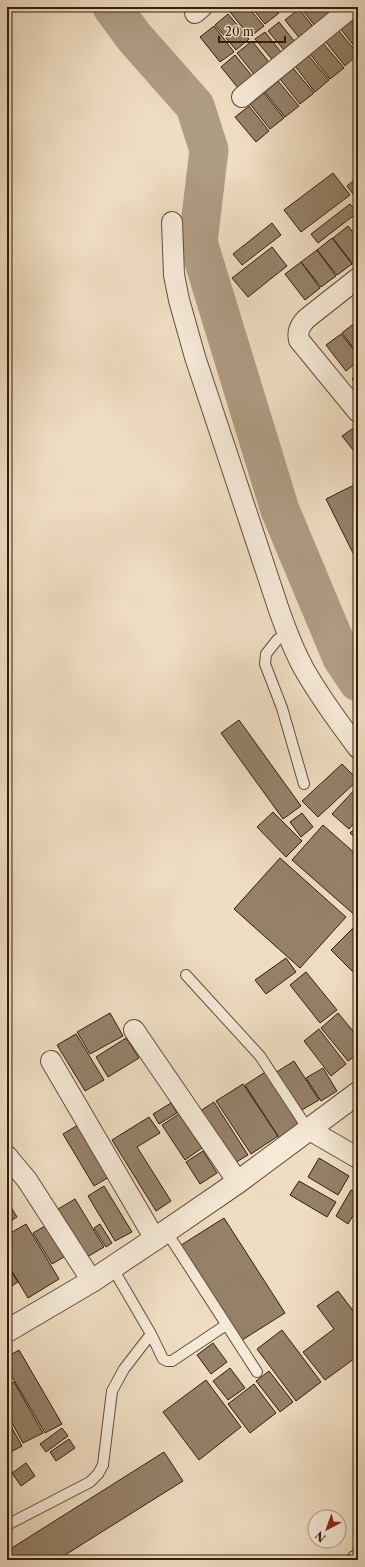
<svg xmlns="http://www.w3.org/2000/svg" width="365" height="1567" font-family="'Libre Caslon Text',serif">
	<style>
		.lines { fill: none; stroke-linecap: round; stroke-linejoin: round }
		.river { stroke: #af9c84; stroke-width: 39 }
		.building { fill: #95816a; stroke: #341d0b }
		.service-casing { stroke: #634d39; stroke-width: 12 }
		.minor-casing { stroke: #634d39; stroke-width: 22 }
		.tertiary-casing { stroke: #634d39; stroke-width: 24 }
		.service { stroke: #f5e9d7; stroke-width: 10 }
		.minor { stroke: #f5e9d7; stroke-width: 20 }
		.tertiary { stroke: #f5e9d7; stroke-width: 22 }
	</style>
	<rect width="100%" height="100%" fill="#efddc2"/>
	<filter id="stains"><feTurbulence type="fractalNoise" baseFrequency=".005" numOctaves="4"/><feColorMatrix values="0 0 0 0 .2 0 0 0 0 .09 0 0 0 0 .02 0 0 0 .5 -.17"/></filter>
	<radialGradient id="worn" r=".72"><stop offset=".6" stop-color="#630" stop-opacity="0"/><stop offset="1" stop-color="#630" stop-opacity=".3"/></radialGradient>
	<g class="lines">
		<path class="river" d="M112,7l22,30 61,69 14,44 -11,92 82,268 62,148 16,24"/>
	</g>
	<path class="building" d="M236,7h12l16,19 -14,11 -20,-25z
		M251,7h22l6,6 -14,11z
		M277,7h9l-5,5z
		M300,7h22l12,14 -14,11z
		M325,7h23l-13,13z
		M299,9l20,25 -14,11 -20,-25z
		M228,14l21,25 -13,11 -21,-25z
		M353,17l5,7v27l-18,-23z
		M279,22l16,20 -11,8 -16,-19z
		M214,26l20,26 -14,10 -20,-25z
		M338,30l20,24 -13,12 -20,-25z
		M265,32l20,25 -9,7 -21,-25z
		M252,41l20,25 -15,12 -20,-25z
		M323,43l21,25 -14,11 -20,-25z
		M235,55l22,27 -14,12 -22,-27z
		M308,55l21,25 -14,12 -20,-26z
		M293,68l21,25 -14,11 -20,-25z
		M278,81l21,25 -14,11 -20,-25z
		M264,93l20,25 -14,11 -20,-25z
		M249,106l20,25 -13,11 -21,-25z
		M333,173l17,22 -49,37 -17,-22z
		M358,177v13l-5,4 -6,-8z
		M350,204l7,9 -39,30 -7,-9z
		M272,223l9,12 -39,30 -9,-11z
		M348,226l10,13v20l-6,4 -19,-25z
		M332,238l20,26 -15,11 -20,-25z
		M272,247l15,19 -39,31 -16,-19z
		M317,250l19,26 -15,11 -20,-25z
		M301,262l19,26 -15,12 -20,-26z
		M357,321l1,1v32l-16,-21z
		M341,334l17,21v6l-12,10 -20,-26z
		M358,374v13l-6,-8z
		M355,427l3,4v15l-5,4 -11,-14z
		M358,483v73l-3,1 -29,-58z
		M239,720l62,86 -18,13 -62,-86z
		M342,764l16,16 -40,37 -16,-16z
		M357,787l1,31 -9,11 -17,-15z
		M273,812l29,29 -16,16 -29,-30z
		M302,813l11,14 -12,10 -11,-15z
		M323,825l35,31v62l-66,-58z
		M358,825v16l-8,-8z
		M280,858l66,59 -46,51 -66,-59z
		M357,924l1,1v52l-27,-27z
		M286,958l10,14 -30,22 -11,-14z
		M306,972l31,38 -17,13 -30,-38z
		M110,1013l13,23 -33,18 -13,-22z
		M338,1013l20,24v17l-10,7 -27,-33z
		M319,1029l27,35 -15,12 -27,-35z
		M76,1034l28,46 -19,11 -28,-46z
		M126,1038l13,20 -31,19 -12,-20z
		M294,1061l25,39 -19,11 -25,-38z
		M323,1068l14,23 -16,10 -15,-23z
		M267,1071l34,53 -22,14 -34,-53z
		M243,1084l35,52 -27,18 -35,-53z
		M214,1102l34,53 -20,12 -34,-52z
		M171,1103l6,10 -18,11 -6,-10z
		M179,1114l23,34 -17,12 -23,-35z
		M149,1117l11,16 -23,14 34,54 -15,10 -44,-71z
		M83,1122l31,52 -20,12 -31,-52z
		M203,1151l14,22 -17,11 -14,-22z
		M319,1158l30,18 -11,19 -30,-18z
		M299,1181l37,21 -9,15 -37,-22z
		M104,1186l28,46 -17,9 -27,-45z
		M351,1190l7,4v13l-10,17 -12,-8z
		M7,1192l5,7 -5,3z
		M75,1199l29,48 -17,10 -29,-48z
		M9,1204l8,13 -10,6v-17z
		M224,1218l61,95 -46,29 -61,-95z
		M50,1223l19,31 -17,10 -19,-31z
		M358,1223v13l-5,-4z
		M26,1224l33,55 -31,19 -21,-35v-28z
		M100,1224l12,19 -6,4 -12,-19z
		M7,1265l11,17 -11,7z
		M338,1291l20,26v39l-33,24 -22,-28 31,-23 -17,-23z
		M282,1330l39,52 -25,19 -39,-52z
		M213,1343l14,19 -16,12 -14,-19z
		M19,1350l43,74 -17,9 -38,-65v-11z
		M230,1368l15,20 -17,12 -15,-19z
		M269,1371l24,31 -13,10 -24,-31z
		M206,1380l35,47 -42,33 -36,-48z
		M14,1382l29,51 -20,10 -16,-29v-28z
		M254,1384l22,29 -26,20 -22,-29z
		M7,1419l15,27 -15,8z
		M62,1428l6,8 -22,16 -6,-8z
		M69,1439l6,9 -19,13 -6,-9z
		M164,1452l19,29 -126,79h-50v-9z
		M26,1463l9,13 -14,10 -9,-13z"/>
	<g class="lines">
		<g class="service-casing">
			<path id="service" d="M287,633l-10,7 -11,14 -1,10 17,44 22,76
				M186,975l74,81 48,73
				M166,1231l91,141
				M112,1267l39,67 12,25 4,2h5l54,-36
				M7,1525l83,-43 8,-8 5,-9 9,-74 12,-22 27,-35"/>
		</g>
		<g class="minor-casing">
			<path id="minor" d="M195,13l7,-6
				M242,97l110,-90
				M172,222l2,53 5,25 16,57 84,253c7,20 15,41 25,59 16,28 35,54 54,79
				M358,278l-52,41c-6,7 -9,12 -7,21l59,72
				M134,1030l104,152
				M51,1061l104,178
				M308,1129l50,29
				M7,1156l20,24 65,101
				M357,1560h1"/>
		</g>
		<g class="tertiary-casing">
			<path id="tertiary" d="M7,1331l85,-50 63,-42 83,-57 120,-89"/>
		</g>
		<use href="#service" class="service"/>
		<use href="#minor" class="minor"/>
		<use href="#tertiary" class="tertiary"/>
	</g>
	<rect width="365" height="1567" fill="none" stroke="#efddc2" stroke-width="24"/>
	<rect x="8" y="8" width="349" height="1551" fill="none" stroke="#341d0b" stroke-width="2"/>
	<rect x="12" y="12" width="341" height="1543" fill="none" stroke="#341d0b"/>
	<g transform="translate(327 1529) rotate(221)"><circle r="19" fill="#f5e9d7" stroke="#a89785"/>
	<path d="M0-3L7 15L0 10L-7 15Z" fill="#8f2418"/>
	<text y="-6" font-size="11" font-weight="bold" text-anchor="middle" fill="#341d0b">N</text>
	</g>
	<path d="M219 36v6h66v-6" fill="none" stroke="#341d0b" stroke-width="2"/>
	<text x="225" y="36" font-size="12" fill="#341d0b" stroke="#f5e9d7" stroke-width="3" paint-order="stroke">20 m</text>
	<rect width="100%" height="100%" filter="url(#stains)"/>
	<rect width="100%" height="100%" fill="url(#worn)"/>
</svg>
